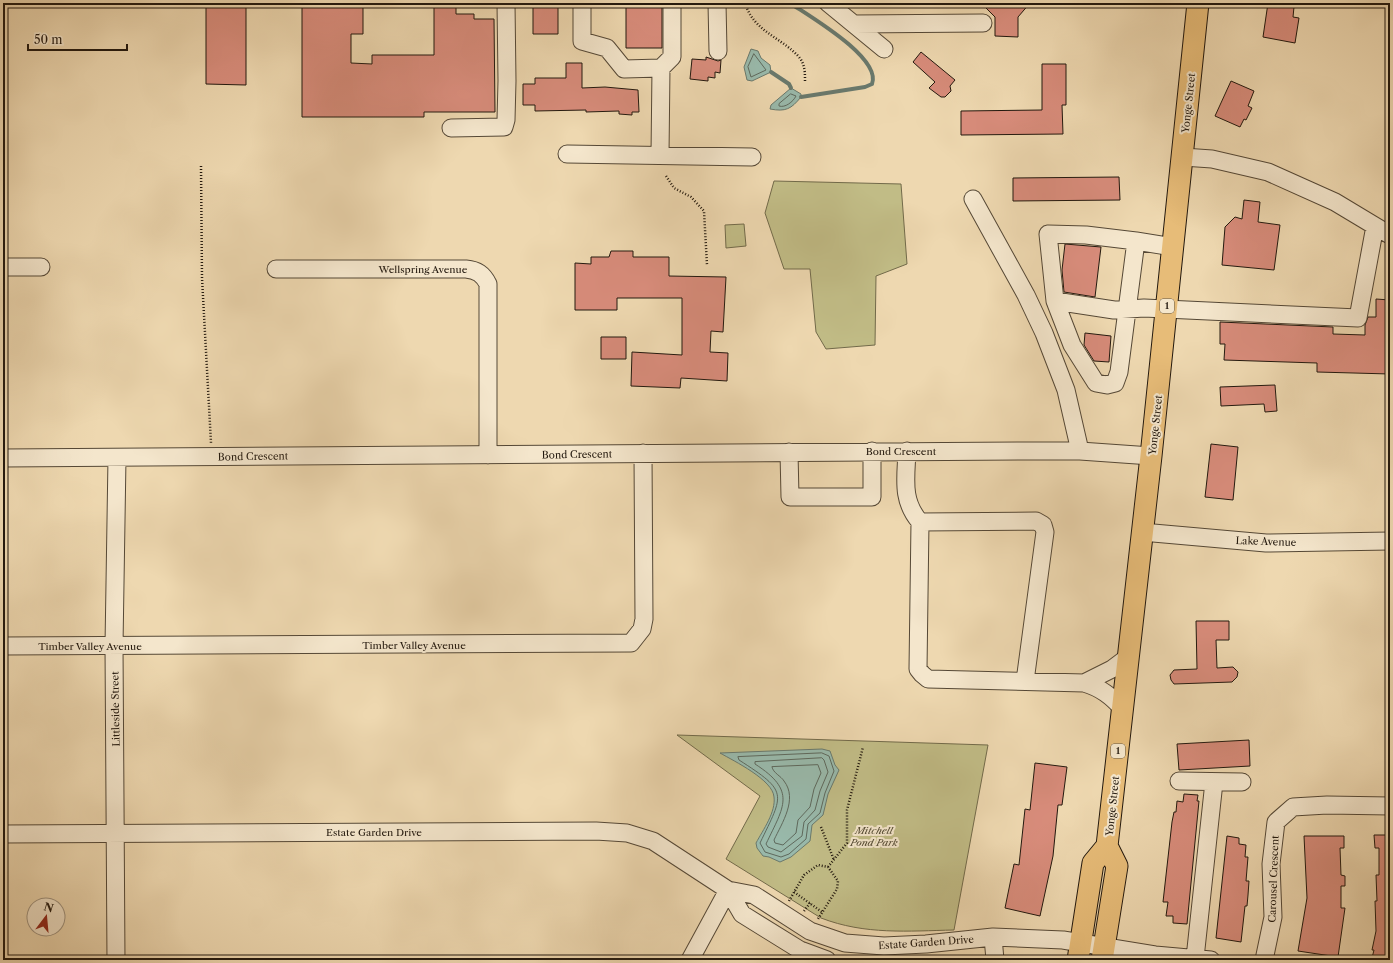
<svg xmlns="http://www.w3.org/2000/svg" width="1393" height="963" font-family="'Libre Caslon Text',serif">
	<style>
		.green { fill: #c1bc86; stroke: #726a4a }
		.water { fill: #99baac; stroke: #69796d }
		.lines { fill: none; stroke-linecap: round; stroke-linejoin: round }
		.shore { stroke: #5e695d; stroke-width: 1 }
		.stream { stroke: #69796d; stroke-width: 4 }
		.building { fill: #d88c7b; stroke: #22180e }
		.minor-casing { stroke: #554836; stroke-width: 19 }
		.major-casing { stroke: #22180e; stroke-width: 23 }
		.path { stroke: #22180e; stroke-width: 2.5; stroke-dasharray: 1 2; stroke-linecap: butt }
		.minor { stroke: #f4e6cc; stroke-width: 17 }
		.major { stroke: #e7bc78; stroke-width: 21 }
		.labels { text-anchor: middle; stroke-width: 4; stroke-linejoin: round; paint-order: stroke }
		.shield { fill: #f4e6cc; stroke: #615647; stroke-width: 1 }
		.shield-label { font-size: 9px; font-weight: bold; fill: #22180e }
		.street-label { font-size: 10px; fill: #22180e; stroke: #f4e6cc }
		.park-label { font-size: 10px; font-style: italic; fill: #524932; stroke: #f4e6cc }
	</style>
	<rect width="100%" height="100%" fill="#eed8b0"/>
	<filter id="stains"><feTurbulence type="fractalNoise" baseFrequency=".005" numOctaves="4"/><feColorMatrix values="0 0 0 0 .2 0 0 0 0 .09 0 0 0 0 .02 0 0 0 .5 -.17"/></filter>
	<radialGradient id="worn" r=".72"><stop offset=".6" stop-color="#630" stop-opacity="0"/><stop offset="1" stop-color="#630" stop-opacity=".3"/></radialGradient>
	<path class="green" d="M774,181l127,3 6,80 -31,12 -1,69 -49,4 -10,-17 -6,-63h-26l-19,-56z
		M744,224l2,22 -20,2 -1,-23z
		M677,735l311,10 -34,185c-46,1 -89,5 -133,-12l-95,-59 34,-63z"/>
	<path class="water" d="M751,49l7,2 3,7 9,7 1,7 -19,9 -5,-1 -3,-13z
		M791,88l10,6v3c-10,12 -15,15 -31,12l1,-4z
		M822,749l8,2 5,14 4,5 -11,24 -5,21 -11,10 -2,16 -19,16 -11,5 -11,-5 -6,-1 -6,-8 -1,-5c7,-13 20,-31 18,-46 -1,-17 -40,-36 -54,-44z"/>
	<g class="lines">
		<path class="shore" d="M754,54l12,16 -15,7 -3,-10z
			M791,94l5,2c-3,6 -11,12 -17,10v-2z
			M822,753l7,3 5,15 -9,22 -5,20 -12,11 -2,15 -17,15 -8,3 -16,-5 -5,-9c24,-50 29,-51 -21,-83l-1,-3z
			M822,758l2,2 4,12 -8,19 -5,19 -11,12 -2,14 -21,16 -13,-5 -2,-3c18,-38 31,-53 -11,-80v-2z
			M818,765l3,8 -7,16 -4,18 -12,13 -2,13 -13,12 -8,-2 -1,-3c8,-17 24,-41 10,-59 -3,-5 -11,-8 -12,-14z"/>
		<path class="stream" d="M790,3c19,13 92,55 82,81l-7,3 -64,10
			M771,72l18,12 2,4"/>
	</g>
	<path class="building" d="M206,3h40v82l-40,-1z
		M302,3h61v31h-12v29l21,1v-9h62v-51h22v10h18v5h20l1,93h-71v5h-122z
		M533,3h25v31h-25z
		M626,3h36v45h-36z
		M981,3h49l-12,14v20l-23,-1v-19z
		M1268,3l26,4 -1,10 6,1 -4,25 -32,-6z
		M921,52l34,28 -5,6 1,5 -6,6h-4l-12,-9 6,-6 -22,-20z
		M706,57l12,4 3,-1 -1,13 -5,-1v6l-7,-1v4l-18,-2 2,-20 14,1z
		M566,63h16v25l23,-1 33,3 1,22h-7v3l-13,-1v-3l-33,1v-2l-51,1v-6h-12v-21h12v-6h31z
		M1042,64h24v41h-4l1,29 -102,1v-24l81,-1z
		M1231,81l23,10 -6,15 4,2 -6,12 -2,-1 -4,8 -25,-11z
		M1119,177l1,23 -107,1v-23z
		M1244,200l16,2 -2,20 22,3 -6,45 -52,-5 3,-38 10,-10 7,2z
		M1065,244l36,3 -6,50 -31,-5 -2,-22z
		M611,251h22v6h36v19l57,1 -3,55 -12,-1 -1,21 18,1 -1,28 -46,-3 -1,10 -49,-2 1,-34 50,3v-57h-65v12h-42v-47l16,1v-7h18z
		M1376,299l14,1v74l-73,-2v-9l-93,-3 1,-16h-5v-22l113,5v7l32,1v-10l3,-8h8z
		M1085,333l26,3 -2,26 -15,-1 -10,-16z
		M601,337h25v22h-25z
		M1275,385l2,26 -12,1 -1,-8 -43,2 -1,-19z
		M1211,444l27,3 -5,53 -28,-3z
		M1196,621h33v19h-13l1,28 16,-1 5,5 -1,5 -5,5 -58,2 -3,-4 -1,-5 4,-5 23,-1z
		M1249,740l1,26 -71,4 -2,-26z
		M1035,763l32,4 -5,38h-4l-5,51 -13,60 -35,-8 9,-44 5,1 6,-56 5,1z
		M1184,794l14,1 -1,6h2l-12,123 -14,-1v-7h-7l2,-14h-5l9,-80 2,-10h2l1,-11 6,1z
		M1374,835h16v125l-18,-2 2,-8h-2l4,-19 -1,-30h2l-1,-26h3v-27h-4z
		M1227,836l12,2v6l7,1 -1,12h3l-2,24h3l-1,14 -1,11h-2l-4,36 -25,-4z
		M1304,836h40v12h-4l1,27 4,1v10h-4v22h4l-7,49 -40,-6 9,-53z"/>
	<g class="lines">
		<g class="minor-casing">
			<path id="minor" d="M582,3v38l25,7 17,21 37,-1
				M717,3l1,48
				M828,3l56,46
				M854,24l129,-1
				M451,128l53,-1 2,-7 1,-39 -1,-78
				M567,154l185,3
				M660,155l1,-87 11,-11v-54
				M1183,157l29,2 56,13 67,30 55,33
				M973,199l53,96 18,38 22,57 14,61
				M1173,247l-37,-6 -17,131 -4,11 -8,2 -11,-2 -24,-38 -17,-44 59,9 30,-2 214,10 17,-92
				M3,267h38
				M276,269h190c11,1 17,5 22,15v171
				M1055,301l-7,-67 38,1 50,6
				M907,451c-1,27 -6,49 13,71l-2,147 4,5 6,5 156,4c17,5 27,13 39,26
				M789,452l1,45h82v-46
				M3,458c343,-2 686,-6 1030,-7h47l71,5
				M920,522l116,-1 7,4 2,7 -20,149
				M1142,532l124,11 124,-2
				M3,646l628,-3 11,-14 2,-10 -1,-166
				M1084,683l28,-14 16,-12
				M1179,781l63,1
				M3,834l593,-3 31,2 26,8 75,49 14,24 58,36 27,10
				M728,890l26,5 56,36 35,12 39,3 42,-2 67,-7 70,3 92,15 56,5
				M993,937l2,23
				M1195,958l19,-176
				M116,960l-2,-314 3,-188
				M690,960l38,-70
				M1264,960l9,-43 -2,-53 5,-42 17,-15 34,-2 63,1"/>
		</g>
		<g class="major-casing">
			<path id="major" d="M1078,960l15,-97 14,-17
				M1102,960l15,-94 -10,-20 44,-390 47,-453"/>
		</g>
		<path class="path" d="M745,3c9,29 36,34 54,54 6,7 6,16 6,24
			M201,166l1,112 9,165
			M666,176l8,12 17,9 13,14 3,54
			M821,827l13,33
			M828,867l19,-24v-33l16,-63
			M794,892l28,20
			M789,901l15,-26 14,-10 10,2 10,14 -1,8 -19,30
			M804,911l6,-8"/>
		<use href="#minor" class="minor"/>
		<use href="#major" class="major"/>
	</g>
	<g class="labels">
		<g class="shield">
			<rect x="1160" y="299" width="14" height="14" rx="3"/>
			<rect x="1111" y="744" width="14" height="14" rx="3"/>
		</g>
		<g class="shield-label">
			<text x="1167" y="309">1</text>
			<text x="1118" y="754">1</text>
		</g>
		<g class="street-label">
			<text transform="translate(1188 103) rotate(-84)" y="4">Yonge Street</text>
			<text x="423" y="273">Wellspring Avenue</text>
			<text transform="translate(1155 425) rotate(-84)" y="4">Yonge Street</text>
			<text x="901" y="455">Bond Crescent</text>
			<text transform="translate(577 454) rotate(-1)" y="4">Bond Crescent</text>
			<text transform="translate(253 456) rotate(-1)" y="4">Bond Crescent</text>
			<text transform="translate(1266 541) rotate(2)" y="4">Lake Avenue</text>
			<text x="414" y="649">Timber Valley Avenue</text>
			<text x="90" y="650">Timber Valley Avenue</text>
			<text transform="translate(115 709) rotate(-91)" y="4">Littleside Street</text>
			<text transform="translate(1112 806) rotate(-84)" y="4">Yonge Street</text>
			<text x="374" y="836">Estate Garden Drive</text>
			<text transform="translate(1273 879) rotate(-88)" y="4">Carousel Crescent</text>
			<text transform="translate(926 942) rotate(-4)" y="4">Estate Garden Drive</text>
		</g>
		<g class="park-label">
			<text x="874" y="834">Mitchell<tspan x="874" dy="12">Pond Park</tspan></text>
		</g>
	</g>
	<rect width="1393" height="963" fill="none" stroke="#eed8b0" stroke-width="16"/>
	<rect x="4" y="4" width="1385" height="955" fill="none" stroke="#22180e" stroke-width="2"/>
	<rect x="8" y="8" width="1377" height="947" fill="none" stroke="#22180e"/>
	<g transform="translate(46 917) rotate(16)"><circle r="19" fill="#f4e6cc" stroke="#a09480"/>
	<path d="M0-3L7 15L0 10L-7 15Z" fill="#8f2418"/>
	<text y="-6" font-size="11" font-weight="bold" text-anchor="middle" fill="#22180e">N</text>
	</g>
	<path d="M28 44v6h99v-6" fill="none" stroke="#22180e" stroke-width="2"/>
	<text x="34" y="44" font-size="12" fill="#22180e" stroke="#f4e6cc" stroke-width="3" paint-order="stroke">50 m</text>
	<rect width="100%" height="100%" filter="url(#stains)"/>
	<rect width="100%" height="100%" fill="url(#worn)"/>
</svg>
